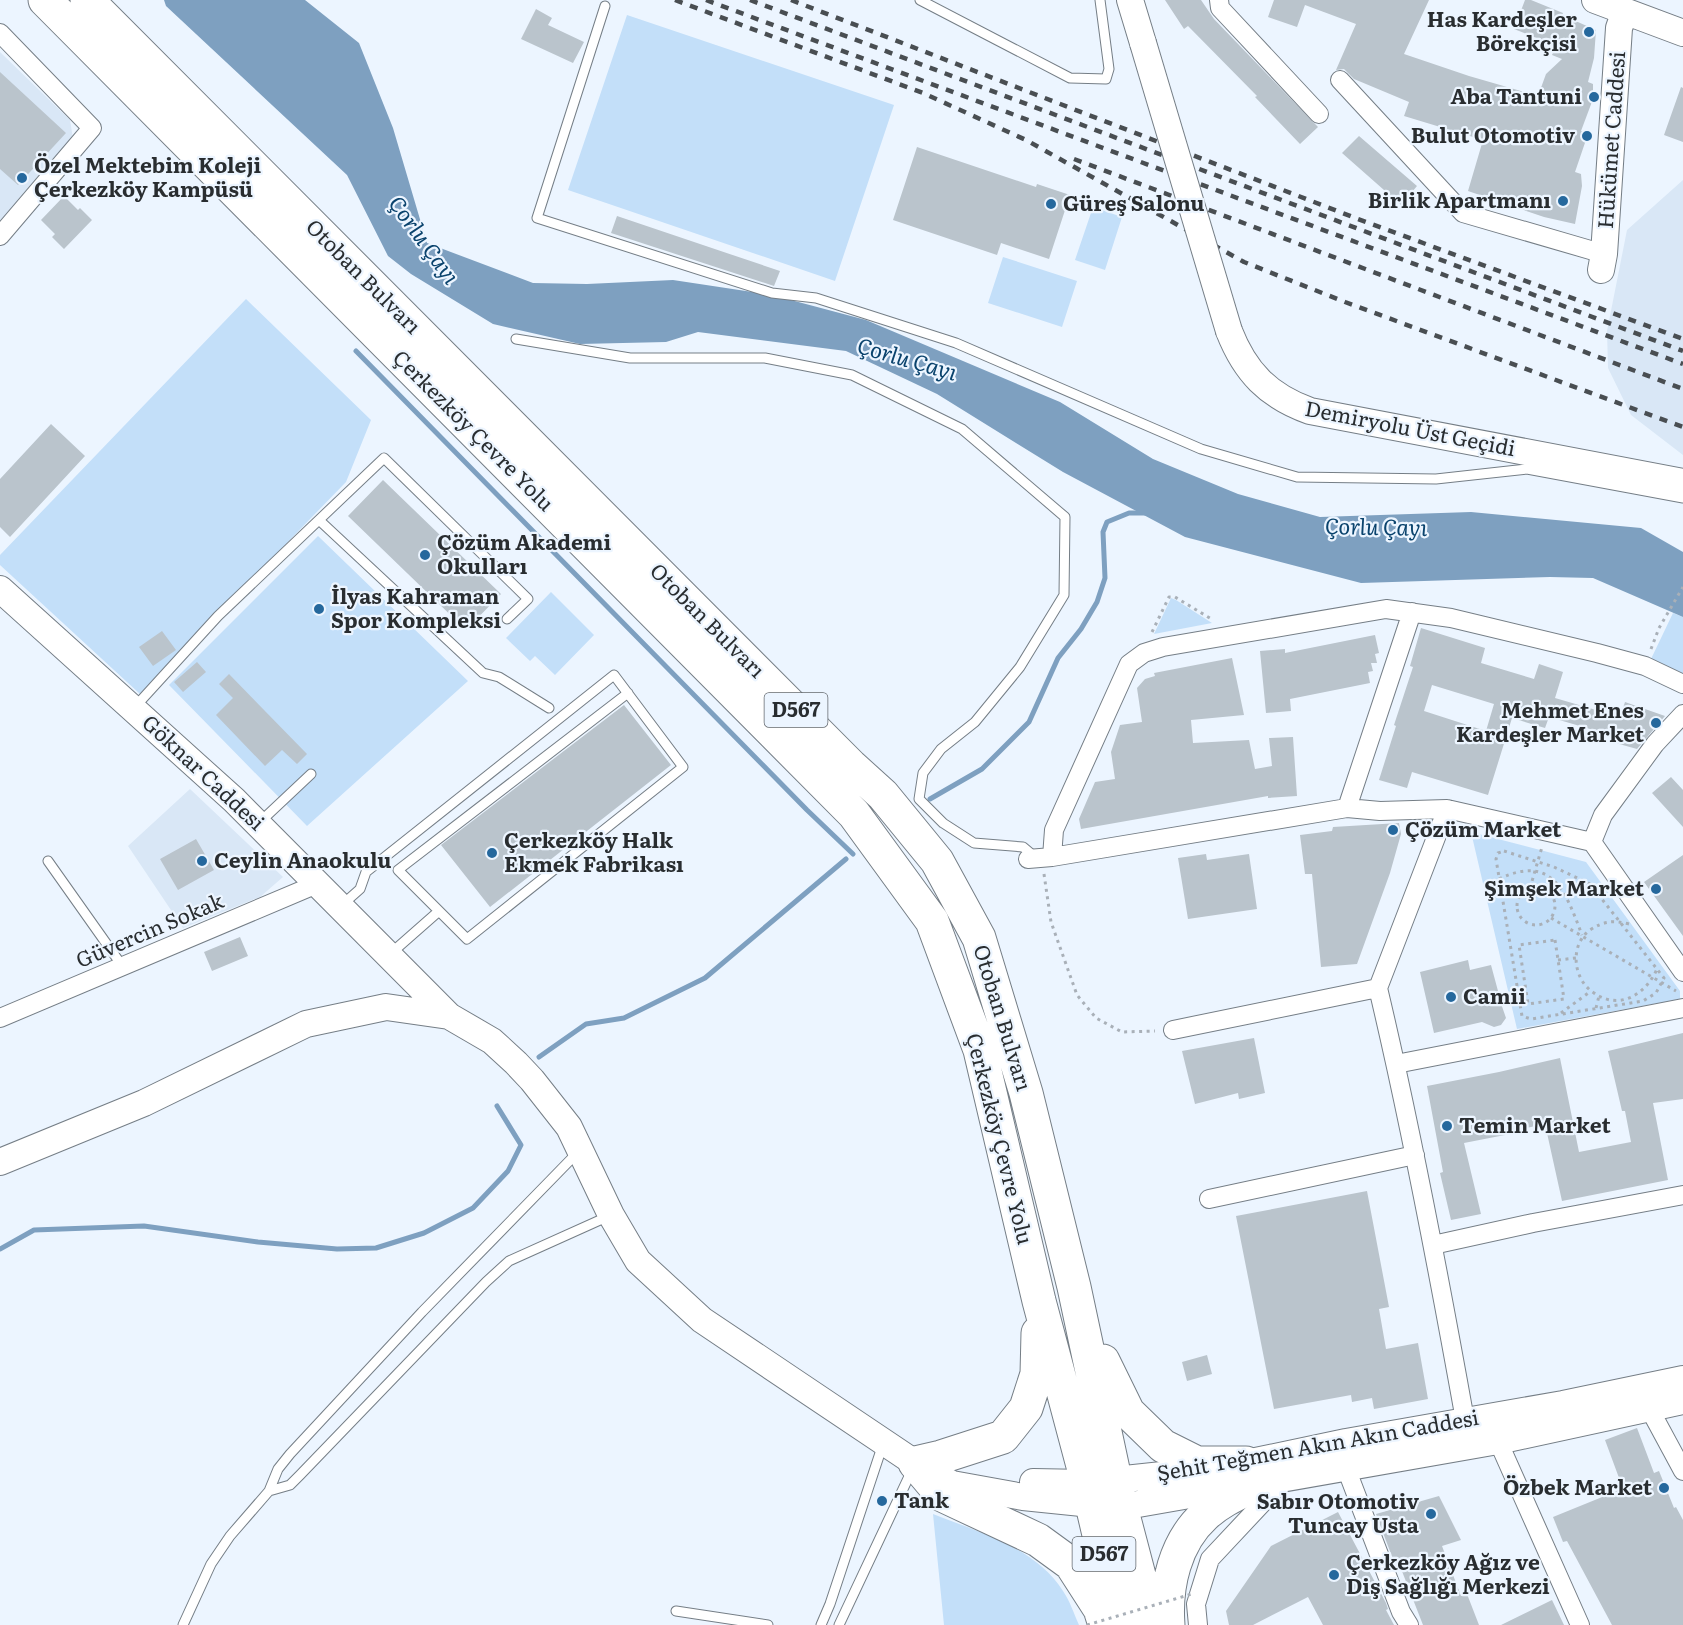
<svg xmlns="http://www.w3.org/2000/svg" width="1683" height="1625" font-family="Literata,serif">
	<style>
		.built { fill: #d9e7f6 }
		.green { fill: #c3dff9 }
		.water { fill: #7ea0c0 }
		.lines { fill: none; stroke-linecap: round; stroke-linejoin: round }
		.stream { stroke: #7ea0c0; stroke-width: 5 }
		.building { fill: #bac4cc; fill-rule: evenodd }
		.lane-casing { stroke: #757e86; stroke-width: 11 }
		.street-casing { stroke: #757e86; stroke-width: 20 }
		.secondary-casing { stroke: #757e86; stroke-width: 28 }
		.highway-casing { stroke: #757e86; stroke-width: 35 }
		.path { stroke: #a9b0b8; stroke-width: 3; stroke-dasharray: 3 4.5; stroke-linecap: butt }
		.lane { stroke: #fff; stroke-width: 9 }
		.street { stroke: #fff; stroke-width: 18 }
		.secondary { stroke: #fff; stroke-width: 26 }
		.highway { stroke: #fff; stroke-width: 33 }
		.rail { stroke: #494e52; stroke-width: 4.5; stroke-dasharray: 8 8; stroke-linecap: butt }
		.secondary-bridge-casing { stroke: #757e86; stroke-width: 28; stroke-linecap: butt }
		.path-bridge { stroke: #a9b0b8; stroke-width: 3; stroke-dasharray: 3 4.5; stroke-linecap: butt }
		.secondary-bridge { stroke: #fff; stroke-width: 26 }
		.poi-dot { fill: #25689d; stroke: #ecf5ff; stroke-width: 2 }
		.labels { text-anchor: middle; stroke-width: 4.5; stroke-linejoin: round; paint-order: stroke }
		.shield { fill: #ecf5ff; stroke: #64696e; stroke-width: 1.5 }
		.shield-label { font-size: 20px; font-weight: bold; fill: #292d30 }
		.poi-label { font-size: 21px; font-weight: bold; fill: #292d30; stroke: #ecf5ff; text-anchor: start }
		.street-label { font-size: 21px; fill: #292d30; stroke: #ecf5ff }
		.water-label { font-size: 22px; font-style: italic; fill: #0a436d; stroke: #ecf5ff }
	</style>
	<rect width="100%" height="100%" fill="#ecf5ff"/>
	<path class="built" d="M0,52l70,68 4,25 -74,83z
		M1683,180v275l-52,-40 -23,-47 -1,-37 20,-101z
		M190,789l93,88 -23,20 -77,31 -55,-82z"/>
	<path class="green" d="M627,15l267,90 -59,176 -267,-91z
		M1093,207l29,10 -17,53 -30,-10z
		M1003,257l74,24 -15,46 -74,-24z
		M246,299l125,121 -25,62 -206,212 -140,-129v-10z
		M318,536l150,145 -161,145 -138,-141z
		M551,592l43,43 -39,40 -20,-19 -5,5 -24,-23z
		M1171,598l5,2 36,23 -58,11z
		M1673,613l10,4v60l-32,-18z
		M1471,832l115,30 94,129v8l-163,30z
		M933,1514c45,18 102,33 130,77 7,10 11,23 16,34h-135z"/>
	<path class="water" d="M164,0h141l54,43 34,85 34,115 106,40 54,1 86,-4 99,15 94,25 194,82 93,57 85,35 82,23 151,-5 170,16 42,24v65l-90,-39 -43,-1 -189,6 -176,-46 -122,-65 -126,-78 -91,-43 -148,-19 -32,10 -86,2 -87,-20 -82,-50 -23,-18 -41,-81 -181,-169z"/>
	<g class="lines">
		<path class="stream" d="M356,351l451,459 46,44
			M930,799l52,-30 47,-47 29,-64 23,-29 16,-27 8,-24 -2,-46 4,-10 22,-9h17
			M539,1057l47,-33 38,-6 81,-40 141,-119
			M0,1249l34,-19 110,-4 114,16 79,7 39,-1 48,-15 49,-25 35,-37 13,-26 -24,-39"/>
	</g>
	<path class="building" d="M1165,0h36l13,19 104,108 -18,17 -45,-47 2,-1 -69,-70 -4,3z
		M1274,0h155l-25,54 65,22 69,20 8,-22 16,-15 -10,-4 4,-9 -42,-17 11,-29h6l32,13 -1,2 34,15 -2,28 -6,24 5,2v15l-12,32 7,3 -13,38 6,2 1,12 -7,38 -31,-7 -76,-26 15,-51 -79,-24 5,-14 -55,-23 -10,-10 -8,1 20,-46 -51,-19 -8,22 -29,-10z
		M536,9l16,9 -4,7 36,17 -11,21 -52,-24z
		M0,72l66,61 -48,52 -18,-16z
		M1681,87l2,1v54l-19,-7z
		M1359,136l58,50 -16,19 -59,-52z
		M917,147l119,40 1,-3 33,11 -21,64 -48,-16 -4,12 -104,-35z
		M64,196l14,14 2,-2 12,12 -28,29 -12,-12 3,-3 -14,-14z
		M617,216l163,55 -6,15 -163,-53z
		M51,424l34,32 -75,81 -10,-10v-48z
		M383,480l118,114 -35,36 -118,-114z
		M1421,628l64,20 -4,15 53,16 5,-15 24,8 -8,26 65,19 5,-15 40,14 -28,33 -25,-7 2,-6 -65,-19 -4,11 -33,-10 -24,77 -76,-23 -5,16 -28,-8 17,-54 -2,-1 19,-58 -3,-1zM1432,685l62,19 -8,27 -62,-20z
		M162,631l14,19 -23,16 -14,-19z
		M1375,635l4,18 -4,1 2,9h-6l2,8 -5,1 2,11 -80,16 1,12 -25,2 -6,-62 25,-2v4z
		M1232,658l12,57 -53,5 2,23 56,-3 6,29 17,-3 -3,-28 24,-1 4,59 -29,2v-2l-187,33 -2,-10 16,-37 20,-3 -4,-27 9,-27 22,-3 -5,-34 8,-9 10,-3 -1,-3z
		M197,662l9,10 -23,20 -9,-10z
		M229,674l78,80 -10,10 -15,-14 -17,16 -49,-51 17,-17 -14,-14z
		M624,705l47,60 -181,142 -49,-62z
		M1671,777l12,13v37l-31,-34z
		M1399,823l2,11 -11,39 -33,91 -36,3 -9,-93h-7l-5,-39 32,-4 1,-4z
		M196,839l18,31 -36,20 -18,-31z
		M1206,854l1,6 42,-6 8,55 -69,10 -10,-61z
		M1683,855v81l-39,-54z
		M240,937l8,19 -36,15 -8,-19z
		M1468,960l2,10 21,-5 7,26 -1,1 9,26 -5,7 -7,2 -12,-5 -48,11 -14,-61z
		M1683,1033v66l-30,4 15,77 -106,21 -17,-77 -41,9 1,2 -41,8 17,71 -30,6 -11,-47 3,-1 -16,-86 72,-14 61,-14 19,94 52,-10 -6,-31h-3l-14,-60z
		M1254,1038l11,55 -26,6 -1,-6 -43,11 -13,-53z
		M1367,1191l22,116 -10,2 7,40 32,-6 10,56 -54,10 -2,-11 -20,4 -1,-7 -77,14 -38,-193z
		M1207,1355l5,19 -25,7 -5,-19z
		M1637,1428l17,45 5,-2 15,37 2,-1 7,13v105h-71l-45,-84 -4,1 -10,-25 64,-26 -1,-3 6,-2 -17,-46z
		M1439,1496l22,44 -19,6 19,50 6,-2 12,31h-56l-25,-64 -4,1 -18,-48z
		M1338,1512l48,91 2,6 -2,1 8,15h-71l-15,-28 -55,28h-24l-3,-14 45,-65z
		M1552,1600l12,25h-63z"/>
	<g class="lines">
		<g class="lane-casing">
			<path id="lane" d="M920,0l150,78 36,1 3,-10 -9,-69
				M605,6l-68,212 235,75 44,5 140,45 245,106 96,28 139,2 91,-10 156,29
				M516,339l114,19h135l87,17 110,54 103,88 -1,78 -44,72 -45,55 -34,27 -18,24 -4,26 24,24 31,20 49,4 13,11
				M319,520l164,153 16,4 50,31
				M134,708l84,-92 166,-158 144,141 -21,20
				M260,822l51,-48
				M48,861l75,106
				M342,905l18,-16 6,-17 248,-197 69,92 -216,172 -69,-69 230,-177
				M389,955l50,-44
				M269,1491l21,-6 10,-10 186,-193 23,-21 100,-45
				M676,1611l92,14
				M183,1625l28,-61 19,-28 39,-45 9,-22 12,-15 132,-142 157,-161
				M821,1625l9,-21 53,-160
				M839,1625l73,-155"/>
		</g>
		<g class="street-casing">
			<path id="street" d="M1219,0l1,8 99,106
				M0,33l92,95 -92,108
				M1340,80l123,133 141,41
				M1347,808l65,-196
				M1592,842l11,-27 52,-71 28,-30
				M1052,857l2,-27 75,-166 15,-11 19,-6 223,-38 65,9 146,35 48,13 38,18
				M1028,859l24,-2 295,-49 33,3 67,-2
				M1378,988l69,-179 145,33 91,130
				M0,1018l317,-134
				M1173,1030l205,-42c34,143 61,287 87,432
				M1396,1064l287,-56
				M1209,1199l206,-44
				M1433,1245l100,-22 150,-28
				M1649,1408l34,63
				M1498,1441l82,184
				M1346,1468l55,144 8,13
				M1198,1625l-2,-21 14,-45 74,-79"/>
		</g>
		<g class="secondary-casing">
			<path id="secondary" d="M1130,0l13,43
				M1595,0l88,33
				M1601,270l3,-16 15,-226 6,-17
				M1229,331c16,41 39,65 81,80l373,71
				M0,589l234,211 215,216
				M0,1162l144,-59 162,-79 80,-17 63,9 43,25 24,22 16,17 37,47 42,88 27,46 64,59 213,143 37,21 71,13 98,10 377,-66 185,-40
				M1033,1482l54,1 94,-10 65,-10 100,-21 217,-38 120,-25"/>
		</g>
		<g class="highway-casing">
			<path id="highway" d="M45,0l809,814 78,107 48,129 59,251 44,165 37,159
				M87,0l764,766 32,29 54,66 42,77 47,155 48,194 47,220 31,118
				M1038,1333l-1,41 -11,34 -23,29 -62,20 -26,6 27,32 96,45 33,24 29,45 5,16
				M1103,1361l25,51 35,34 34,17h49
				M1168,1625c-3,-39 7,-83 37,-110 15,-14 34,-22 52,-31"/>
		</g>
		<path class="path" d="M1152,632l17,-35h6l38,23
			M1651,649l8,-21 24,-41
			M1504,851l50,16 36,17 74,94 -8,15 -13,8 -112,18 -9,-3 -26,-157 2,-6z
			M1044,874l7,48 26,73 19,23 26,14 33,-1
			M1499,879c54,-26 67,14 83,56
			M1517 906a19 19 0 1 1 38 0a19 19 0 1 1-38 0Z
			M1530,888l12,-41
			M1551,918l125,73
			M1629,924c-16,-4 -25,-3 -39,6 -21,15 -17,50 4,63 26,18 52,1 63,-24
			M1555,940l9,59 -36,5 -9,-59z
			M1558,960l18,-2
			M1596,1008l3,-12
			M1561,1013l30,-22"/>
		<use href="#lane" class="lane"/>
		<use href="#street" class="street"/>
		<use href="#secondary" class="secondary"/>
		<use href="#highway" class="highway"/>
		<path class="rail" d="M675,0l248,93 103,47 218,122 101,40 338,125
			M706,0l977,364
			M750,0l933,351
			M791,0l567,219 325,120
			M1074,159l609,230"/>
		<g class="secondary-bridge-casing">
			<path id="secondary-bridge" d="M1143,43l86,288"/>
		</g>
		<path class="path-bridge" d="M1087,1625l105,-31"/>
		<use href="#secondary-bridge" class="secondary-bridge"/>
	</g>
	<g class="poi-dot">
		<circle cx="1589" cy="32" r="6"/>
		<circle cx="1594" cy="97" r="6"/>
		<circle cx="1587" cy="136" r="6"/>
		<circle cx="22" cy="178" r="6"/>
		<circle cx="1563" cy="201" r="6"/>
		<circle cx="1051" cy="204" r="6"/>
		<circle cx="425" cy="555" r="6"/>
		<circle cx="319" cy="609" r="6"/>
		<circle cx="1656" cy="723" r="6"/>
		<circle cx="1393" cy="830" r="6"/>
		<circle cx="492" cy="853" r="6"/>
		<circle cx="202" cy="861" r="6"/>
		<circle cx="1656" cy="889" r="6"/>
		<circle cx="1451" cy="997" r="6"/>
		<circle cx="1447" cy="1126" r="6"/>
		<circle cx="1664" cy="1488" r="6"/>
		<circle cx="882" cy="1501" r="6"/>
		<circle cx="1431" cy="1514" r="6"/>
		<circle cx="1334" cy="1575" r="6"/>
	</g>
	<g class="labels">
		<g class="shield">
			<rect x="764.5" y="693" width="63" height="34" rx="4.5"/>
			<rect x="1072.5" y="1537" width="63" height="34" rx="4.5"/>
		</g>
		<g class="shield-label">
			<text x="796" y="717">D567</text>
			<text x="1104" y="1561">D567</text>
		</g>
		<g class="poi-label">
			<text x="1577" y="27" text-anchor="end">Has Kardeşler<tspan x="1577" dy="24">Börekçisi</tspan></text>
			<text x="1582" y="104" text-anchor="end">Aba Tantuni</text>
			<text x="1575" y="143" text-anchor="end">Bulut Otomotiv</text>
			<text x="34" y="173">Özel Mektebim Koleji<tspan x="34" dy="24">Çerkezköy Kampüsü</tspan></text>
			<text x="1551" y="208" text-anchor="end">Birlik Apartmanı</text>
			<text x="1063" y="211">Güreş Salonu</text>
			<text x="437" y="550">Çözüm Akademi<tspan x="437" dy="24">Okulları</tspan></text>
			<text x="331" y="604">İlyas Kahraman<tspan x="331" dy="24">Spor Kompleksi</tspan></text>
			<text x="1644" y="718" text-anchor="end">Mehmet Enes<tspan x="1644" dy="24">Kardeşler Market</tspan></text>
			<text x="1405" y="837">Çözüm Market</text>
			<text x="504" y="848">Çerkezköy Halk<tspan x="504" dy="24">Ekmek Fabrikası</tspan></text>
			<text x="214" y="868">Ceylin Anaokulu</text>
			<text x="1644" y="896" text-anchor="end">Şimşek Market</text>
			<text x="1463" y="1004">Camii</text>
			<text x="1459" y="1133">Temin Market</text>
			<text x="1652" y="1495" text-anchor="end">Özbek Market</text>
			<text x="894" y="1508">Tank</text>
			<text x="1419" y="1509" text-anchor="end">Sabır Otomotiv<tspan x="1419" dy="24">Tuncay Usta</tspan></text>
			<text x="1346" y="1570">Çerkezköy Ağız ve<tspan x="1346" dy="24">Diş Sağlığı Merkezi</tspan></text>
		</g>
		<g class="street-label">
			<text transform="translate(1612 140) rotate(-86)" y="7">Hükümet Caddesi</text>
			<text transform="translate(363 277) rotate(45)" y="7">Otoban Bulvarı</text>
			<text transform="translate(1410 429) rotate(11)" y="7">Demiryolu Üst Geçidi</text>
			<text transform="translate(473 431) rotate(45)" y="7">Çerkezköy Çevre Yolu</text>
			<text transform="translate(707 621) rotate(45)" y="7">Otoban Bulvarı</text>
			<text transform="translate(203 773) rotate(43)" y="7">Göknar Caddesi</text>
			<text transform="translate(150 931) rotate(-23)" y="7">Güvercin Sokak</text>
			<text transform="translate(1002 1018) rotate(73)" y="7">Otoban Bulvarı</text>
			<text transform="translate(999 1139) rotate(76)" y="7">Çerkezköy Çevre Yolu</text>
			<text transform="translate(1318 1446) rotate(-10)" y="7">Şehit Teğmen Akın Akın Caddesi</text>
		</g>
		<g class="water-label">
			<text transform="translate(424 240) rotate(54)" y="8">Çorlu Çayı</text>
			<text transform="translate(907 359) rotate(16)" y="8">Çorlu Çayı</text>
			<text transform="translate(1376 527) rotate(1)" y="8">Çorlu Çayı</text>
		</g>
	</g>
</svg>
